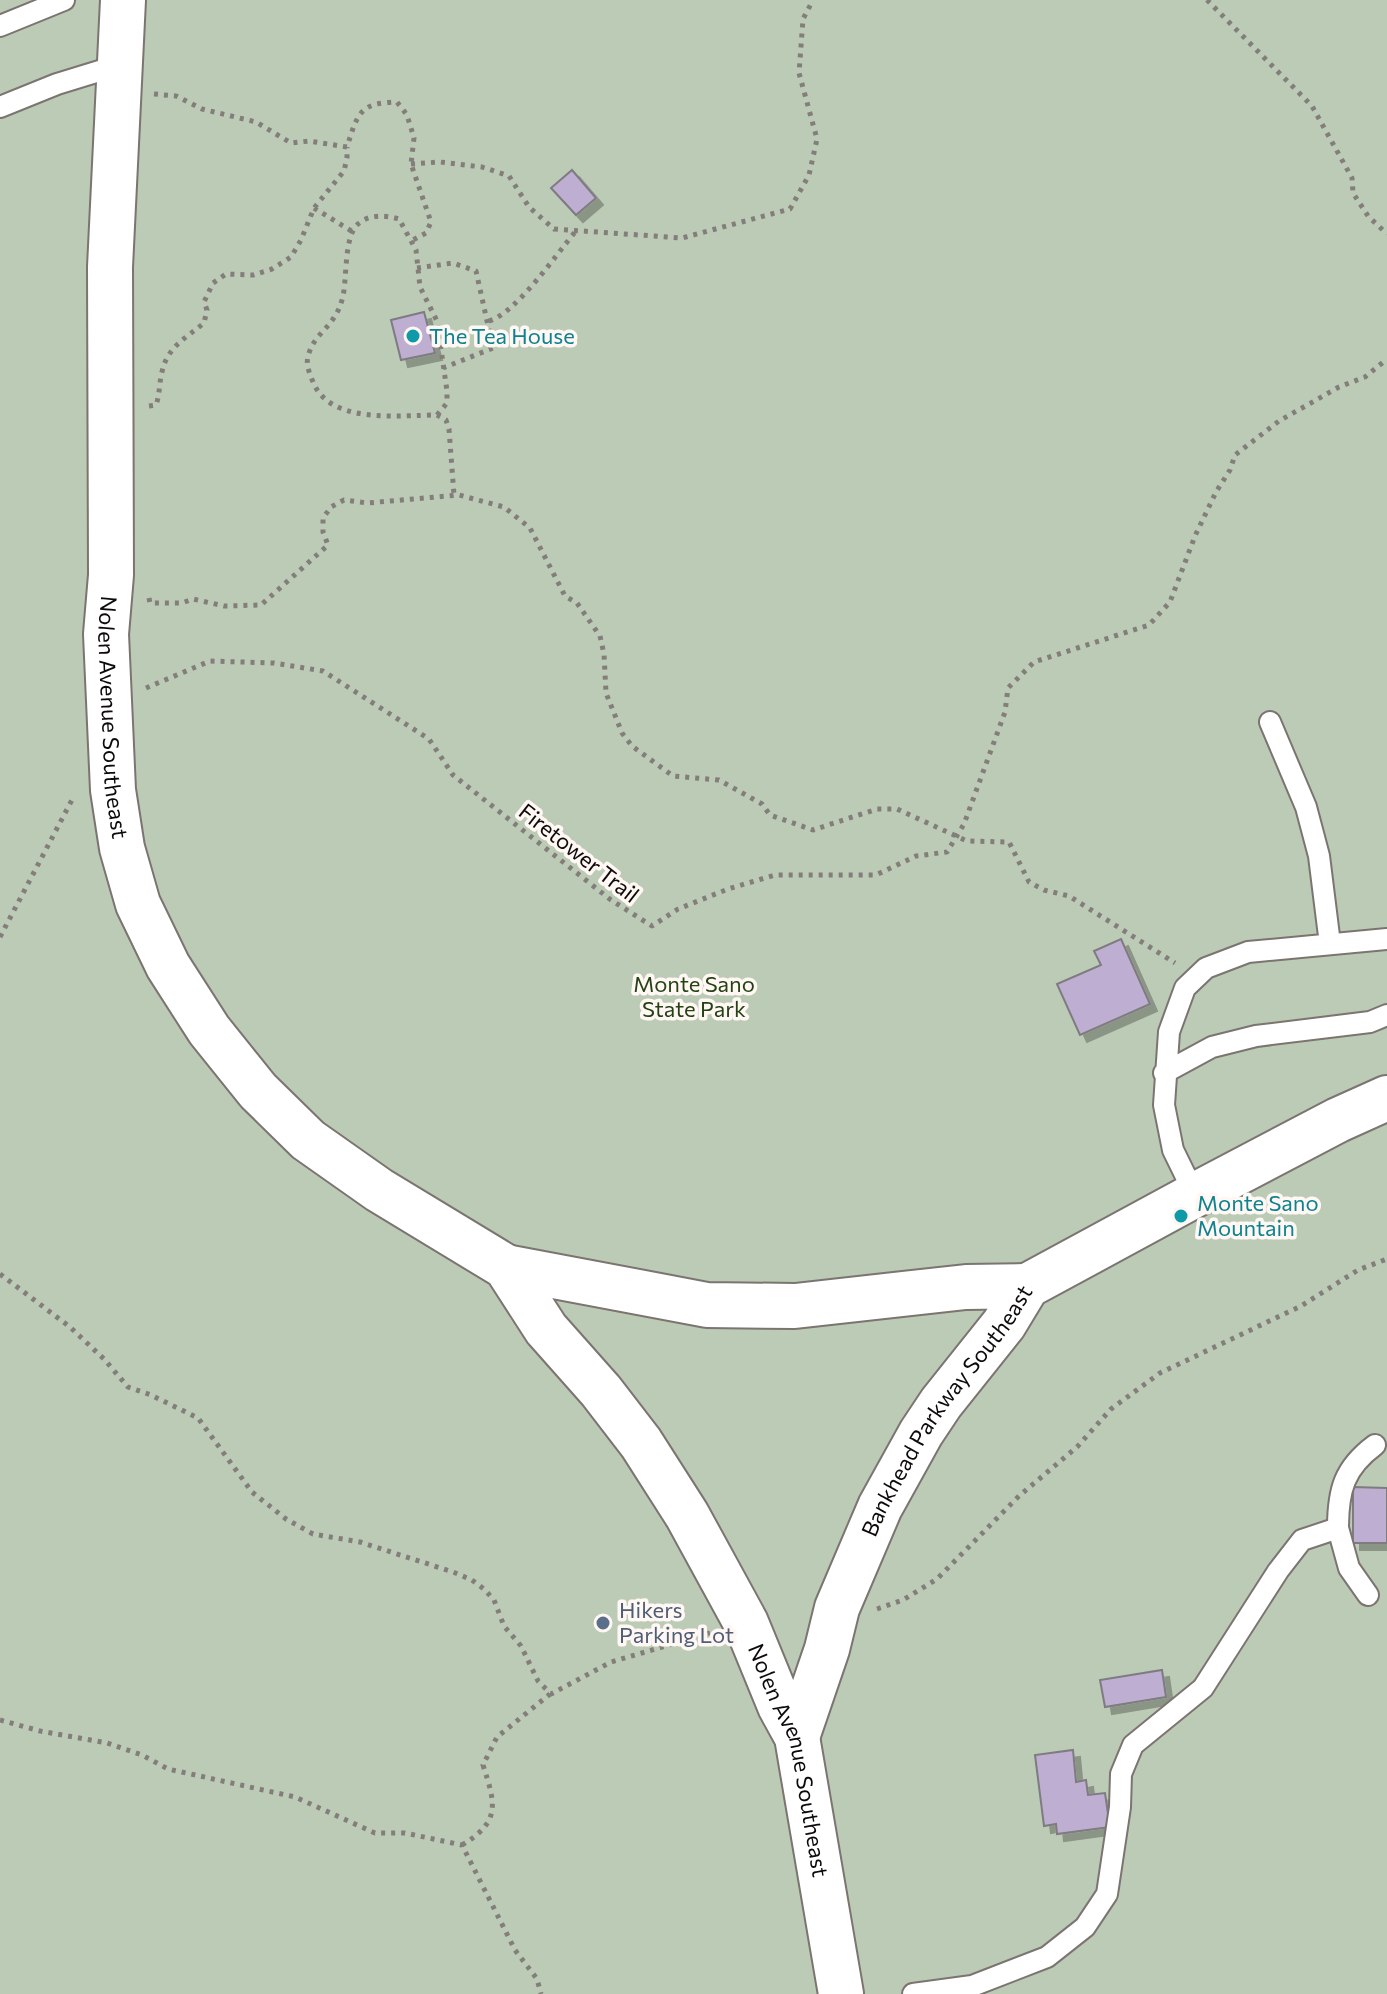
<svg xmlns="http://www.w3.org/2000/svg" width="1387" height="1994" font-family="Commissioner,sans-serif">
	<style>
		.green { fill: #bccbb5 }
		.building { fill: #beaed1; stroke: #7e7b81; stroke-width: 2; filter: url(#shadow) }
		.lines { fill: none; stroke-linecap: round; stroke-linejoin: round }
		.service-casing { stroke: #7b7470; stroke-width: 24 }
		.tertiary-casing { stroke: #7b7470; stroke-width: 48 }
		.path { stroke: #837e7b; stroke-width: 5; stroke-dasharray: 4 6; stroke-linecap: butt }
		.service { stroke: #fff; stroke-width: 20 }
		.tertiary { stroke: #fff; stroke-width: 44 }
		.culture-dot { fill: #0f9aa8; stroke: #fff7f3; stroke-width: 3 }
		.service-dot { fill: #5c6f8a; stroke: #fff7f3; stroke-width: 3 }
		.labels { text-anchor: middle; stroke-width: 7; stroke-linejoin: round; paint-order: stroke }
		.culture-label { font-size: 22px; fill: #0d838f; stroke: #fff7f3; text-anchor: start }
		.street-label { font-size: 22px; fill: #0d0b0a; stroke: #fff7f3 }
		.park-label { font-size: 22px; fill: #244213; stroke: #fff7f3 }
		.service-label { font-size: 22px; fill: #4e5e75; stroke: #fff7f3; text-anchor: start }
	</style>
	<defs>
		<filter id="shadow"><feDropShadow dx="7" dy="7" stdDeviation="0" flood-color="#0004"/></filter>
	</defs>
	<rect width="100%" height="100%" fill="#f2eae5"/>
	<path class="green" d="M0,0h1387v1994h-1387z"/>
	<path class="building" d="M572,170l24,28 -20,17 -25,-27z
		M424,312l11,41 -34,7 -10,-40z
		M1121,939l29,65 -70,31 -23,-51 44,-19 -7,-14z
		M1353,1487l34,1v55h-34z
		M1162,1670l4,27 -61,10 -5,-27z
		M1073,1750l3,32 10,-2 2,15 17,-2 5,34 -53,7 -1,-10 -12,2 -9,-71z"/>
	<g class="lines">
		<g class="service-casing">
			<path id="service" d="M0,26l64,-26
				M0,107l57,-23 62,-19
				M1270,722l36,85 13,49 11,88
				M1164,1073l48,-26 44,-11 114,-14 17,-7
				M1195,1195l-22,-45 -9,-45 5,-73 16,-44 21,-20 42,-16 139,-13
				M1338,1528l11,40 19,27
				M913,1994l59,-8 75,-29 38,-30 22,-33 13,-87 1,-33 12,-29 70,-57 75,-117 24,-31 36,-12c0,-38 6,-60 37,-83"/>
		</g>
		<g class="tertiary-casing">
			<g id="tertiary">
				<path id="s1" d="M123,0l-13,267 1,308 -5,59 7,156 9,58 16,56 30,62 41,64 49,61 50,49 71,50 127,77 40,62 55,62 40,52 46,72 59,108 34,83 17,31 44,257"/>
				<path d="M506,1267l201,38 88,1 171,-19 61,-1"/>
				<path id="s2" d="M797,1737l30,-88 10,-41 43,-101 41,-74 20,-30 63,-79 23,-38 168,-91 143,-75 49,-22"/>
			</g>
		</g>
		<path class="path" d="M1207,0l105,106 40,72 1,15 15,23 19,18
			M154,94l22,2 26,13 54,13 35,21 18,-2 38,6c11,-35 13,-44 50,-45l10,13 7,23 -3,26 20,58 -5,11 -15,8
			M411,164l29,-2 42,5 27,9 20,31 25,22 128,9 108,-29 19,-34 8,-36 -18,-66 4,-54 10,-19
			M314,208l39,24
			M417,268l36,-5 23,8 17,77 -50,20
			M489,321c27,-8 67,-66 86,-89
			M149,406l7,-1c4,-11 3,-22 6,-33 5,-25 24,-34 42,-49l3,-13 -3,-8 9,-19 13,-9 27,1 19,-6 19,-12 10,-17 13,-32 30,-37 3,-13v-11
			M437,415l10,-12v-12l-10,-70 -17,-34 -4,-37 -17,-31c-14,-4 -30,-5 -41,5 -14,12 -11,54 -15,72 -7,31 -27,35 -34,57 -4,10 0,19 4,29 17,43 87,33 124,33l9,5 3,9 5,66
			M149,598l1,5h32l11,-4 31,7 37,-1 67,-60 -5,-13v-14l8,-11 13,-7 23,3 92,-8 45,12 26,21 35,68 12,7 23,33 4,18 2,39 16,40 10,13 41,30 46,4 43,24 8,11 43,15 64,-21h20l70,32 42,1 20,40 15,8 25,6 106,67
			M146,688l64,-27 64,2 49,8 106,68 24,36 158,125 41,26 26,-17 50,-20 47,-14h101l40,-19 31,-4 17,-28 41,-112 3,-24 26,-26 115,-37 21,-23 25,-66 21,-44 14,-22 5,-15 44,-34 60,-34 26,-10 22,-18
			M0,937l74,-141
			M0,1274l70,53 34,32 24,28 23,8 47,23 54,74 34,27 27,15 47,8 93,30 19,8 12,9 10,11 10,26 17,20 17,35 13,13 60,-32 99,-29
			M877,1609l26,-9 34,-21 82,-83 58,-49 34,-38 49,-36 141,-67 57,-36 29,-11
			M0,1720l40,11 67,12 35,12 26,14 127,28 80,36h30l57,12 53,105 22,29 4,15
			M462,1845c40,-24 33,-42 21,-80l14,-28 53,-43"/>
		<use href="#service" class="service"/>
		<use href="#tertiary" class="tertiary"/>
	</g>
	<g class="culture-dot">
		<circle cx="413" cy="336" r="8"/>
		<circle cx="1181" cy="1216" r="8"/>
	</g>
	<circle class="service-dot" cx="603" cy="1623" r="8"/>
	<g class="labels">
		<g class="culture-label">
			<text x="429" y="344">The Tea House</text>
			<text x="1197" y="1211">Monte Sano<tspan x="1197" dy="25">Mountain</tspan></text>
		</g>
		<g class="street-label">
			<text dy="8" stroke="none"><textPath href="#s1" startOffset="718">Nolen Avenue Southeast</textPath></text>
			<text transform="translate(579 853) rotate(38)" y="8">Firetower Trail</text>
			<text dy="8" stroke="none"><textPath href="#s2" startOffset="362">Bankhead Parkway Southeast</textPath></text>
			<text dy="8" stroke="none"><textPath href="#s1" startOffset="2012">Nolen Avenue Southeast</textPath></text>
		</g>
		<g class="park-label">
			<text x="694" y="992">Monte Sano<tspan x="694" dy="25">State Park</tspan></text>
		</g>
		<g class="service-label">
			<text x="619" y="1618">Hikers<tspan x="619" dy="25">Parking Lot</tspan></text>
		</g>
	</g>
</svg>
